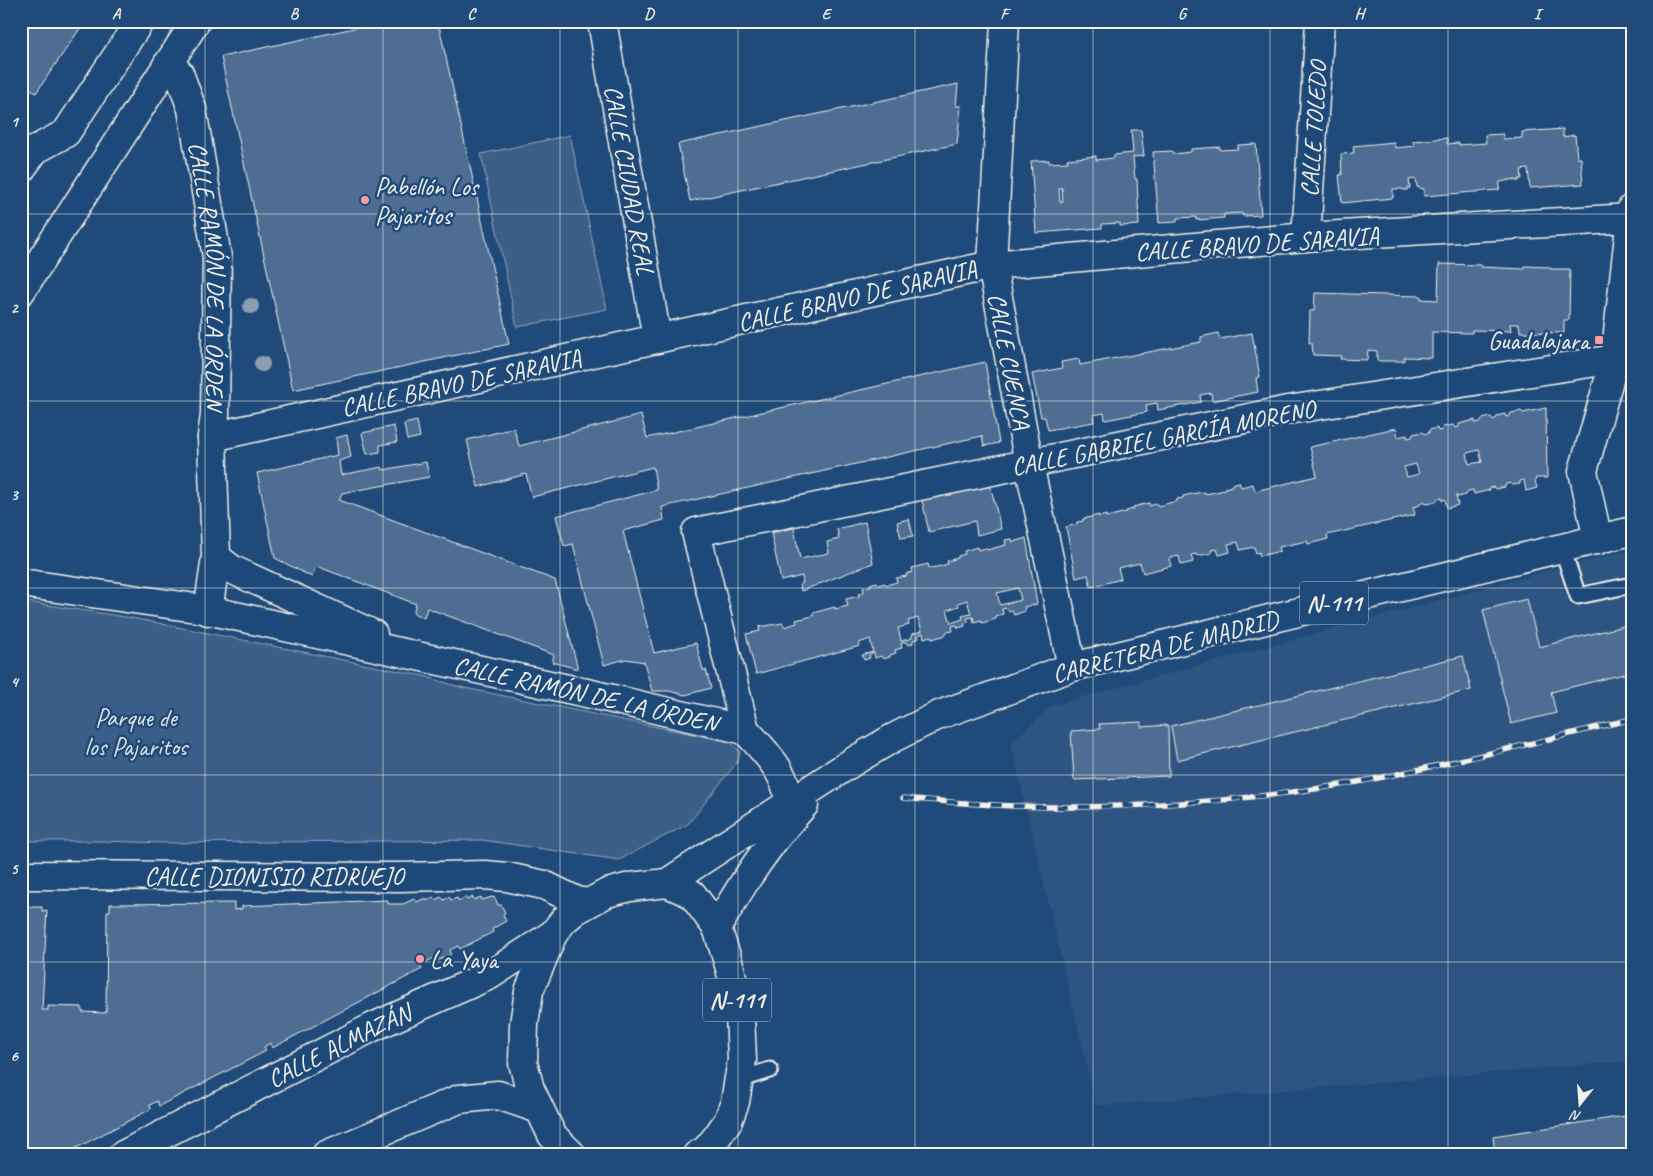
<svg xmlns="http://www.w3.org/2000/svg" width="1653" height="1176" font-family="Caveat,sans-serif">
	<style>
		.built { fill: #2d5581 }
		.green { fill: #3a5f88; stroke: #97a8b8 }
		.building { fill: #4d6e92; stroke: #f4f1e8; fill-rule: evenodd }
		.lines { fill: none; stroke-linecap: round; stroke-linejoin: round }
		.lane-casing { stroke: #f4f1e8; stroke-width: 19 }
		.street-casing { stroke: #f4f1e8; stroke-width: 31 }
		.secondary-casing { stroke: #f4f1e8; stroke-width: 31 }
		.primary-casing { stroke: #f4f1e8; stroke-width: 31 }
		.lane { stroke: #1f4a7a; stroke-width: 15 }
		.street { stroke: #1f4a7a; stroke-width: 28 }
		.secondary { stroke: #1f4a7a; stroke-width: 28 }
		.primary { stroke: #1f4a7a; stroke-width: 28 }
		.rail-casing { stroke: #f4f1e8; stroke-width: 5.5 }
		.rail { stroke: #1f4a7a; stroke-width: 4; stroke-dasharray: 11; stroke-linecap: butt }
		.tree { fill: #8a9eb1 }
		.grid { fill: none; stroke: #f4f1e8; stroke-width: 1; stroke-opacity: 0.55 }
		.poi-dot { fill: #ff9aa2; stroke: #1f4a7a; stroke-width: 2 }
		.labels { text-anchor: middle; stroke-width: 5; stroke-linejoin: round; paint-order: stroke }
		.shield { fill: #1f4a7a; stroke: #b4bfc7; stroke-width: 1 }
		.shield-label { font-size: 24px; font-weight: bold; fill: #f4f1e8 }
		.street-label { font-size: 25px; fill: #f4f1e8; stroke: #1f4a7a }
		.poi-label { font-size: 25px; fill: #f4f1e8; stroke: #1f4a7a; text-anchor: start }
		.park-label { font-size: 25px; fill: #e1e2de; stroke: #1f4a7a }
		.neatline { fill: none; stroke: #f4f1e8; stroke-width: 2 }
		.grid-label { font-size: 16px; text-anchor: middle; font-weight: bold; fill: #f4f1e8 }
	</style>
	<rect width="100%" height="100%" fill="#1f4a7a"/>
	<filter id="ink" filterUnits="userSpaceOnUse"><feTurbulence type="fractalNoise" baseFrequency=".02" numOctaves="2"/><feDisplacementMap in="SourceGraphic" scale="10" xChannelSelector="R" yChannelSelector="G"/><feConvolveMatrix kernelMatrix="1 2 1 2 8 2 1 2 1" color-interpolation-filters="sRGB"/></filter>
	<g filter="url(#ink)">
		<path class="built" d="M1632,550v511l-536,45 -85,-363 42,-38 498,-135z"/>
		<path class="green" d="M570,135l37,174 -90,18 -36,-173z
			M21,601l111,17 292,58 36,11 271,55 9,10 -2,9 -50,63 -69,36 -137,-20 -315,3 -70,-2h-76z"/>
		<path class="building" d="M21,21h64l-49,72 -15,-11z
			M386,21h52l71,323 -216,46 -72,-333z
			M958,84l-2,22h5l-4,38 -267,57 -12,-57z
			M1563,129v8l12,-2 2,23h4l2,26 -53,4 -2,-19 -7,1 1,9h-3v2h-4v-2l-15,3 -1,8 -75,6v-7l-7,-2 -1,-8 -7,1 1,8h-3v2h-4v-1h-10v9l-51,5 -3,-28h3l-1,-21 13,-1 -1,-7 41,-4 1,6 19,-2 -1,-5 34,-3v6l12,-1v2l27,-2 -1,-8 18,-1v5l19,-1v-6z
			M1131,130h10l3,26 -11,1 2,22h2l2,46 -19,1v-3l-18,1v4l-66,5 -5,-72 18,-1v3l19,-1 -1,-3 29,-3v4l18,-2v-3l19,-2zM1059,188h3l1,14h-3z
			M1256,144l5,71 -18,1 -1,-3 -18,1v4l-28,2v-3l-19,1v4l-18,1 -6,-71 19,-1 1,3 18,-2v-3l29,-2v3l18,-1v-4z
			M1439,264l42,1v2l43,2v-3l26,1v2h20l-1,51h-5v13l-44,-1 -1,-8h-9l1,7 -39,-1v3l-40,-1v26l-28,-1v4h-27v-10l-9,-1 -1,10 -27,-1 1,-3 -28,-1 -1,-12h-3l1,-32h4l1,-18 106,3v3l17,1z
			M1218,333l2,6 32,-6 8,44 -4,1 2,14 -46,9 -1,-8 -11,2 1,7 -43,8 -1,-7 -11,2 1,7 -42,8 -1,-7 -11,2 1,7 -46,8 -3,-13h-4l-9,-43 30,-6 -1,-6 18,-3 1,6 121,-23v-5z
			M985,362l14,81 -15,3 -2,-10 -320,71 2,13 -41,11 31,122 42,-10 7,27h3l5,18 -26,7 -16,-4h-17l-8,-29 -18,-3 -22,6 -31,-121 -9,2 -8,-30 101,-26 -4,-23 -121,30 -6,-23 -48,13 -11,-47 47,-12 5,18 122,-31 6,23z
			M1546,408l1,70h-11l-1,3 2,7 -11,3 -2,-11 -4,1v3l-8,1 -1,-2 -5,1 -1,3 -9,2 -3,-2 -4,1 1,2 -16,4 -1,-4 -5,1 -2,4 -8,2 -2,-2 2,10 -11,3 -2,-9 -3,2v-3l-5,1 -1,3 -9,2 -3,-3 -4,2v2l-7,2 2,8 -88,20 1,4 -20,5 -1,-3 -28,6 1,4 -20,5 -1,-4 -3,1 -2,-6 -14,3 -2,-8 -10,2 2,8 -11,3 -2,-6 -6,1 1,3 -15,3 -1,-2 -5,1 2,7 -12,3 -2,-9 -10,2 2,8 -28,7 -3,-10 -22,5 3,11 -30,8 -3,-12 -12,3 -10,-51 11,-3v-2l6,-1v-2l16,-4v2l7,-2v2l21,-5 -1,-1 8,-2 -1,-2 16,-4 1,3 7,-3 1,3 19,-5v-2l6,-1v-2l14,-3 8,-1 1,2 19,-4v-2l7,-2v-2l7,-2 2,5 12,-3 2,7 62,-15 -7,-29 86,-19 2,9 9,-2v3l5,-1 1,-3 9,-2 3,2 4,-1v-3l8,-2 1,3 4,-1 1,-3 10,-2 2,3 4,-1v-3l16,-4v3l5,-1 2,-3 9,-2 2,3 4,-2v-2l8,-2 1,3 4,-1 1,-3 10,-2 2,2zM1479,450l3,12 -13,2 -2,-11zM1416,464l3,10 -12,3 -3,-10z
			M417,421l3,16 -13,3 -3,-16z
			M394,426l3,16 -17,3v7l-13,2 -5,-21z
			M347,435l4,22 -12,4 2,14 41,-8 1,3 43,-8 3,15 -87,16 -3,7 216,80 23,89 -26,-7 2,-7 -127,-47 -3,10 -11,-5 3,-9 -100,-38 -4,11 -37,-19 -18,-85 81,-18 -2,-17z
			M990,484l11,45 -24,6 -2,-14 -46,11 -7,-32z
			M909,519l4,17 -12,2 -4,-16z
			M865,522l8,41 -72,28 -1,-7 3,-1 -1,-7 -21,5 -10,-48 23,-5 6,31 29,-6 -2,-11 12,-3 -2,-10z
			M1026,538l11,66 -13,3 1,4 -11,4 -2,-5 -4,1 -1,-3 -5,1 1,5 -7,2v3l-14,4 -1,-3 -7,2 -1,-5 -6,1 1,4 -4,1 1,3 -7,2 -1,-3 -5,1 1,5 -7,1v3l-14,4 -1,-3 -7,2 -1,-5 -5,2 1,3 -6,2v3l-5,2 -2,-3 -5,1 1,5 -7,2 1,3 -6,2v2l-7,2 -2,-3 -6,2 -1,-5 -5,2 1,3 -6,2 -2,-5 11,-3 -3,-13 -11,4 1,3 -104,28 -10,-40 14,-3 -1,-4 24,-4 1,4 13,-4 -1,-3 17,-4v-3l22,-6v2l13,-3 -2,-7 13,-3v-2l5,-2 -1,-4 8,-2 -1,-2 7,-2 1,3 7,-2 1,2 11,-3 -1,-4 11,-2 -1,-2 7,-2 -1,-4 16,-4 1,4 8,-1 11,-3 -1,-3 11,-3v-2l7,-2 -1,-3 13,-4 1,3 8,-2 1,2 19,-5 -1,-5 7,-1 1,3zM1018,588l3,12 -21,5 -3,-12zM967,600l4,14 -9,2 1,3 -12,4 -4,-13 12,-4 -1,-3zM918,618l4,13 -10,3v4l-11,3 -3,-13 11,-3 -1,-4z
			M1527,599l12,48 93,-23v48l-81,20 5,21 -45,11 -28,-114z
			M1463,656l8,34 -294,70 -6,-34z
			M1141,722v5l27,-2 1,51 -95,4 -3,-49 29,-2 -1,-5z
			M433,897l2,3 6,-3 3,3 5,-3 2,3 6,-2 2,3 6,-4 2,3 6,-3 1,3 7,-3 1,3 10,-3 3,1 3,7h3l4,7 -2,3 3,6 -14,8 1,3 -33,17 -2,-3 -8,4 1,4 -14,7 -1,-4 -16,8 2,4 -150,79 -2,-5 -6,4 2,4 -107,55 -2,-5 -7,4 1,4 -88,46h-42v-248h21v4l5,-1 -5,100h6v-4l34,1v5l24,1 1,-102h3v-7l124,-1v7l8,-1v-3l146,-6v4h15l11,-5 3,3 6,-3h3l1,2z
			M1632,1115v40h-137l-2,-19z"/>
		<g class="lines">
			<g class="lane-casing">
				<path id="lane" d="M1562,548l16,48 54,-11
					M738,1080l32,-10"/>
			</g>
			<g class="street-casing">
				<g id="street">
					<path d="M602,21l55,318"/>
					<path d="M1005,21l-13,244 37,199 43,203"/>
					<path id="s1" d="M167,65l12,8 13,36 25,148 -2,158 -3,22"/>
					<path d="M21,169l14,-19 31,-17 74,-112"/>
					<path d="M1306,237l14,-216"/>
					<path d="M21,291l175,-270"/>
					<path d="M1598,540l-15,-69 32,-112 17,-151"/>
					<path d="M216,557l17,13 140,64"/>
					<path id="s2" d="M21,583l182,26 388,85 154,36"/>
					<path d="M208,611l8,-54 -4,-120 780,-172 314,-28 325,-19"/>
					<path d="M790,820c4,-39 -20,-64 -45,-90l-49,-198 592,-122 327,-51 17,-7"/>
					<path d="M21,875l379,2 85,-2 22,2 37,8 33,16 11,2"/>
				</g>
			</g>
			<g class="secondary-casing">
				<g id="secondary">
					<path id="s3" d="M123,1155l250,-128 117,-52 63,-41"/>
					<path d="M326,1155l133,-56 39,-4 41,14"/>
				</g>
			</g>
			<g class="primary-casing">
				<path id="primary" d="M667,883l187,-122 39,-23 46,-23 133,-48 560,-136
					M717,928c25,-45 52,-86 87,-123
					M572,1155l-20,-20 -22,-46 -7,-26 1,-39 5,-33 24,-57 11,-14 12,-10 31,-17 23,-6 37,-4 25,11 25,34 13,40 10,46 2,46 -7,42 -7,19 -12,17 -10,12 -9,5"/>
			</g>
			<use href="#lane" class="lane"/>
			<use href="#street" class="street"/>
			<use href="#secondary" class="secondary"/>
			<use href="#primary" class="primary"/>
			<g class="rail-casing">
				<path id="rail" d="M903,798c58,5 118,10 177,9 94,-1 190,-9 283,-26 90,-17 179,-41 269,-62"/>
			</g>
			<use href="#rail" class="rail"/>
		</g>
		<g class="tree">
			<circle cx="251" cy="306" r="8"/>
			<circle cx="262" cy="364" r="8"/>
		</g>
	</g>
	<path class="grid" d="M205,21v1134M383,21v1134M560,21v1134M738,21v1134M915,21v1134M1093,21v1134M1270,21v1134M1448,21v1134M21,214h1611M21,401h1611M21,588h1611M21,775h1611M21,962h1611"/>
	<g class="poi-dot">
		<circle cx="365" cy="200" r="5"/>
		<rect x="1594" y="335" width="10" height="10" rx="2.5"/>
		<circle cx="420" cy="959" r="5"/>
	</g>
	<g class="labels">
		<g class="shield">
			<rect x="1300" y="581.5" width="68" height="43" rx="4"/>
			<rect x="703" y="978.5" width="68" height="43" rx="4"/>
		</g>
		<g class="shield-label">
			<text x="1334" y="611">N-111</text>
			<text x="737" y="1008">N-111</text>
		</g>
		<g class="street-label">
			<text transform="translate(1313 129) rotate(-86)" y="9">CALLE TOLEDO</text>
			<text transform="translate(630 180) rotate(80)" y="9">CALLE CIUDAD REAL</text>
			<text transform="translate(1257 243) rotate(-4)" y="9">CALLE BRAVO DE SARAVIA</text>
			<text dy="9" stroke="none"><textPath href="#s1" startOffset="221">CALLE RAMÓN DE LA ÓRDEN</textPath></text>
			<text transform="translate(857 295) rotate(-13)" y="9">CALLE BRAVO DE SARAVIA</text>
			<text transform="translate(1010 361) rotate(79)" y="9">CALLE CUENCA</text>
			<text transform="translate(461 382) rotate(-12)" y="9">CALLE BRAVO DE SARAVIA</text>
			<text transform="translate(1163 437) rotate(-11)" y="9">CALLE GABRIEL GARCÍA MORENO</text>
			<text transform="translate(1165 646) rotate(-14)" y="9">CARRETERA DE MADRID</text>
			<text dy="9" stroke="none"><textPath href="#s2" startOffset="576">CALLE RAMÓN DE LA ÓRDEN</textPath></text>
			<text x="274" y="885">CALLE DIONISIO RIDRUEJO</text>
			<text dy="9" stroke="none"><textPath href="#s3" startOffset="242">CALLE ALMAZÁN</textPath></text>
		</g>
		<g class="poi-label">
			<text x="375" y="195">Pabellón Los<tspan x="375" dy="29">Pajaritos</tspan></text>
			<text x="1589" y="349" text-anchor="end">Guadalajara</text>
			<text x="430" y="968">La Yaya</text>
		</g>
		<g class="park-label">
			<text x="136" y="726">Parque de<tspan x="136" dy="29">los Pajaritos</tspan></text>
		</g>
	</g>
	<rect width="1653" height="1176" fill="none" stroke="#1f4a7a" stroke-width="55"/>
	<g transform="translate(1580 1104) rotate(197)" stroke="#1f4a7a" stroke-width="4" paint-order="stroke">
	<path d="M0-4L9 19L0 12L-9 19Z" fill="#f4f1e8"/>
	<text y="-8" font-size="14" font-weight="bold" text-anchor="middle" fill="#f4f1e8">N</text>
	</g>
	<rect x="28" y="28" width="1598" height="1120" class="neatline"/>
	<g class="grid-label">
		<text x="116" y="19">A</text>
		<text x="294" y="19">B</text>
		<text x="471" y="19">C</text>
		<text x="649" y="19">D</text>
		<text x="826" y="19">E</text>
		<text x="1004" y="19">F</text>
		<text x="1182" y="19">G</text>
		<text x="1359" y="19">H</text>
		<text x="1537" y="19">I</text>
		<text x="14" y="127">1</text>
		<text x="14" y="313">2</text>
		<text x="14" y="500">3</text>
		<text x="14" y="687">4</text>
		<text x="14" y="874">5</text>
		<text x="14" y="1061">6</text>
	</g>
</svg>
